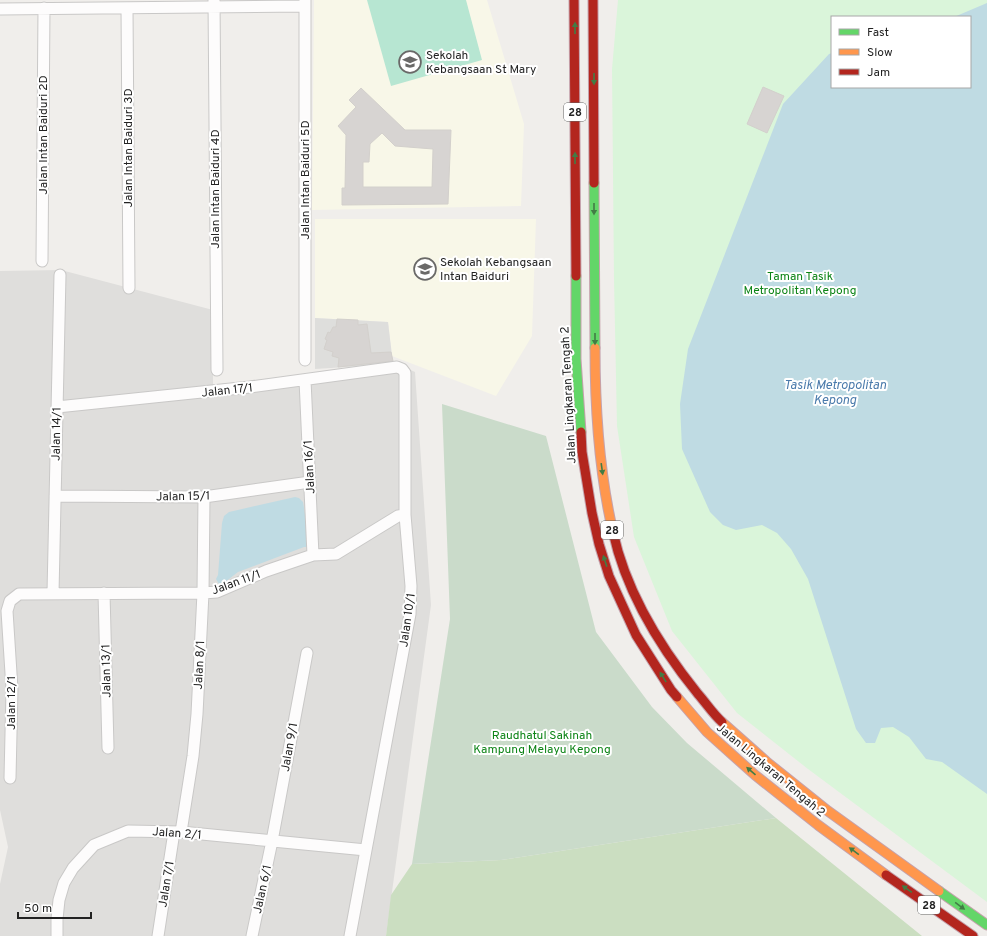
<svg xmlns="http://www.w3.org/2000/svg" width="987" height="936" font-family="Overpass,sans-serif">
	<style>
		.residential { fill: #dfdedc }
		.education { fill: #f8f7e8 }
		.religious { fill: #dededc }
		.forest { fill: #cbdec1 }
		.cemetery { fill: #cadbca }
		.park { fill: #daf5da; fill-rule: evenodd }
		.pitch { fill: #b7e6d2 }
		.water { fill: #bfdbe3 }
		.building { fill: #d7d4d2; stroke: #d3d0cc; fill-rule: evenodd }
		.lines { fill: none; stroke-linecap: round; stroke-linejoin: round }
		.street-casing { stroke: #c9c8c7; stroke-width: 13 }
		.fast-casing { stroke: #c5a2ac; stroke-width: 11 }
		.slow-casing { stroke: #c5a2ac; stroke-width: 11 }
		.jam-casing { stroke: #c5a2ac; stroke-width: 11 }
		.street { stroke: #fdfcfc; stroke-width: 11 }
		.fast { stroke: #63d668; stroke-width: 9 }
		.slow { stroke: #ff974d; stroke-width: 9 }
		.jam { stroke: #b3261e; stroke-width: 9 }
		.oneway { fill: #427c45 }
		.labels { text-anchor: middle; stroke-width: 4; stroke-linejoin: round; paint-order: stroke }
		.shield { fill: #fff; stroke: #646464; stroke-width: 1 }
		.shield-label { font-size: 11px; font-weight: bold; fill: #222 }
		.poi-label { font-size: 12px; fill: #222; stroke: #fff; text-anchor: start }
		.street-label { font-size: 12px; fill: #222; stroke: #fff }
		.park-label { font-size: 12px; fill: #0c8416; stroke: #fff }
		.water-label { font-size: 13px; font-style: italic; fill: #4a7aab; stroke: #fff }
	</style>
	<rect width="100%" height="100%" fill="#f0eeeb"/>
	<path class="residential" d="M61,270l152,40v75l184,-21 18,8 16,233 -45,331h-386v-52l8,-37 -8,-37v-539z"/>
	<path class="education" d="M314,0h173l37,124 -3,82 -209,4z
		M315,219h221l-4,117 -36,60 -104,-40 -4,-34 -73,-4z"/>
	<path class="religious" d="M315,318l73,4 5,42 -78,5z"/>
	<path class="forest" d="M776,818l146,118h-536l5,-41 21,-31 89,-4z"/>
	<path class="cemetery" d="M442,404l104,32 50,196 56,75 35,36 89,75 -275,42 -89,4 38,-245z"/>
	<path class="park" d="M618,0h369v902l-179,-133 -71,-56 -65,-82 -38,-94 -17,-111 -3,-147 -2,-210zM832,17h138v70h-138z"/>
	<path class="pitch" d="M367,0h99l16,60 -91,26z"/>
	<path class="water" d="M987,3v791l-45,-32 -16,-3 -17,-22 -16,-10 -12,1 -6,15h-9l-10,-14 -48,-150 -17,-30 -14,-16 -15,-8 -26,5 -13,-5 -13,-13 -28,-63 -2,-45 8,-55 95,-245 46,-50 3,-1v34h138v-70h-16z
		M295,497l4,1 4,4 6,37 -1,8h-4l-66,25 -18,14 -4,-7 2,-4 4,-52 2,-7 5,-4z"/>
	<path class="building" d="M763,87l21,9 -17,37 -20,-9z
		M361,88l44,42h46l-3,74 -106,1v-17h3l1,-53 -8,-9 18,-19 -7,-7zM382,133l13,13 38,3 -1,38h-69v-25h6l1,-18z
		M337,319l21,1v5l9,-1 4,29 20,-1 2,9 -55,6 1,-9 -7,-2 1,-4 -9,-3 3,-9 -2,-1 3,-7 2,1 3,-6h3z"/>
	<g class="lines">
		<g class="street-casing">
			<path id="street" d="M214,0l3,370
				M305,0v360
				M127,8l2,280
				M0,9l305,-3
				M42,261l2,-253
				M305,380l8,175
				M57,407l193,-20 147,-20 5,2 3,4v142l6,71 -1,28 -60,322
				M55,496l149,1 106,-15
				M53,593l7,-318
				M104,593l4,155
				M10,778l2,-89 -5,-78 3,-10 9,-7 184,-1 14,-1 49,-21 47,-16 23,-1 62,-38 7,-1
				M181,832l12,-76 4,-42 6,-121 1,-96
				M57,936v-17l2,-19 5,-17 9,-15 21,-23 34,-14 53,1 185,18
				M158,936l16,-104
				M252,936l20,-95 35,-188"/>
		</g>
		<g class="fast-casing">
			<path id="fast" d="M594,183l1,165
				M576,276v83l5,73
				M939,891l48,34"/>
		</g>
		<g class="slow-casing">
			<path id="slow" d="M595,348c0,61 4,124 18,184
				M677,697l30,35 48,43 63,50 68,50
				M722,722l46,41 60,48 111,80"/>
		</g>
		<g class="jam-casing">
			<path id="jam" d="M574,0l2,276
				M593,0l1,183
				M581,432l1,20 10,61 7,31 10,32 27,59 35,55 6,7
				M613,532c13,60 47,115 85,162 8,9 15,20 24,28
				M886,875l87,61"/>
		</g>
		<use href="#street" class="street"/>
		<use href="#fast" class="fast"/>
		<use href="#slow" class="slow"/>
		<use href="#jam" class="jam"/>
	</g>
	<defs><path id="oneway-solid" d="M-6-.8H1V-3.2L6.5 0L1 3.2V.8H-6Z"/></defs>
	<g class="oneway">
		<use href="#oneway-solid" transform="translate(575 28) rotate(-90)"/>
		<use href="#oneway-solid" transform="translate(594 79) rotate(90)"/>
		<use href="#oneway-solid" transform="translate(575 158) rotate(-90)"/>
		<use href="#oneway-solid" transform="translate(594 209) rotate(90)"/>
		<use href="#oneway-solid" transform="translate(595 339) rotate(90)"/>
		<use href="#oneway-solid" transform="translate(602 469) rotate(82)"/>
		<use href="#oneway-solid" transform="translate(605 561) rotate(-108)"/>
		<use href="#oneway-solid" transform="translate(663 677) rotate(-122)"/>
		<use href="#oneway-solid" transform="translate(751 771) rotate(-139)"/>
		<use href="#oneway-solid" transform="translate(854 851) rotate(-144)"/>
		<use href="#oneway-solid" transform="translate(907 889) rotate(-145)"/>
		<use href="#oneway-solid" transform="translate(960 906) rotate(36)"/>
	</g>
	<defs>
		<g id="school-ring" transform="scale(1.15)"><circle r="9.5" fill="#fff" stroke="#6a6968" stroke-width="1.5"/><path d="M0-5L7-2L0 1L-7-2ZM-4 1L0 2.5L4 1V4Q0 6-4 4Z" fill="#6a6968"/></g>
	</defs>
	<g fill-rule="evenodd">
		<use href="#school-ring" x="410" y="62"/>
		<use href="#school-ring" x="425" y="269"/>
	</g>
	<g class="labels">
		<g class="shield">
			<rect x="564" y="103" width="22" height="18" rx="3"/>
			<rect x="601" y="521" width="22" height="18" rx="3"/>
			<rect x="918" y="896" width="22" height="18" rx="3"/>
		</g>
		<g class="shield-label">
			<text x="575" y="116">28</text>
			<text x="612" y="534">28</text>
			<text x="929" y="909">28</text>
		</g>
		<g class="poi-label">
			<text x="426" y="59">Sekolah<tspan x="426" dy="14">Kebangsaan St Mary</tspan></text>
			<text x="440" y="266">Sekolah Kebangsaan<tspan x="440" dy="14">Intan Baiduri</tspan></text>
		</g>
		<g class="street-label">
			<text transform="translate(43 135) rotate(-90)" y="4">Jalan Intan Baiduri 2D</text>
			<text transform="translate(128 148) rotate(-90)" y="4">Jalan Intan Baiduri 3D</text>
			<text transform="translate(305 180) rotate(-90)" y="4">Jalan Intan Baiduri 5D</text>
			<text transform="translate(215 189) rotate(-90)" y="4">Jalan Intan Baiduri 4D</text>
			<text transform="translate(227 390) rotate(-6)" y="4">Jalan 17/1</text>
			<text transform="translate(568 395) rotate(-93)" y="4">Jalan Lingkaran Tengah 2</text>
			<text transform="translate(56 434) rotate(-89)" y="4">Jalan 14/1</text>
			<text transform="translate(309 467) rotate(-93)" y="4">Jalan 16/1</text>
			<text transform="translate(183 496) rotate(-1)" y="4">Jalan 15/1</text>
			<text transform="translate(236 582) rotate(-20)" y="4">Jalan 11/1</text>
			<text transform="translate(407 620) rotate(-82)" y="4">Jalan 10/1</text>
			<text transform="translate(199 665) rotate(-87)" y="4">Jalan 8/1</text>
			<text transform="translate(106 671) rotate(-91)" y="4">Jalan 13/1</text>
			<text transform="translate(11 703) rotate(-90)" y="4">Jalan 12/1</text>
			<text transform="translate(289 747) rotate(-80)" y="4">Jalan 9/1</text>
			<text transform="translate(771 770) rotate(40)" y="4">Jalan Lingkaran Tengah 2</text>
			<text transform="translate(177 833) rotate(4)" y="4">Jalan 2/1</text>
			<text transform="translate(166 884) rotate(-81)" y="4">Jalan 7/1</text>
			<text transform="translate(262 889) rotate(-78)" y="4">Jalan 6/1</text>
		</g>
		<g class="park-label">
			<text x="800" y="280">Taman Tasik<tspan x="800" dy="14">Metropolitan Kepong</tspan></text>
			<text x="542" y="739">Raudhatul Sakinah<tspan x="542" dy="14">Kampung Melayu Kepong</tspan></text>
		</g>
		<g class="water-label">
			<text x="835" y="389">Tasik Metropolitan<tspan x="835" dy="15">Kepong</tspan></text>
		</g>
	</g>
	<rect x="831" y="16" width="140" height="72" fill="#ffffff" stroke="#a7a7a7"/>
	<rect x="839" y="29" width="20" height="6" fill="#63d668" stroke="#a7a7a7"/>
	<text x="867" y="36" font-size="12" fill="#222222">Fast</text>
	<rect x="839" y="49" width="20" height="6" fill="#ff974d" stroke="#a7a7a7"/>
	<text x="867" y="56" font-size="12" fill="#222222">Slow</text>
	<rect x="839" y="69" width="20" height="6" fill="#b3261e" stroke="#a7a7a7"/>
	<text x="867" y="76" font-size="12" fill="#222222">Jam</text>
	<path d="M18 912v6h73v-6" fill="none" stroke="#222222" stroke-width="2"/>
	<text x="24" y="912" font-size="12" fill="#222222" stroke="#ffffff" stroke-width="3" paint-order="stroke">50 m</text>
</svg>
